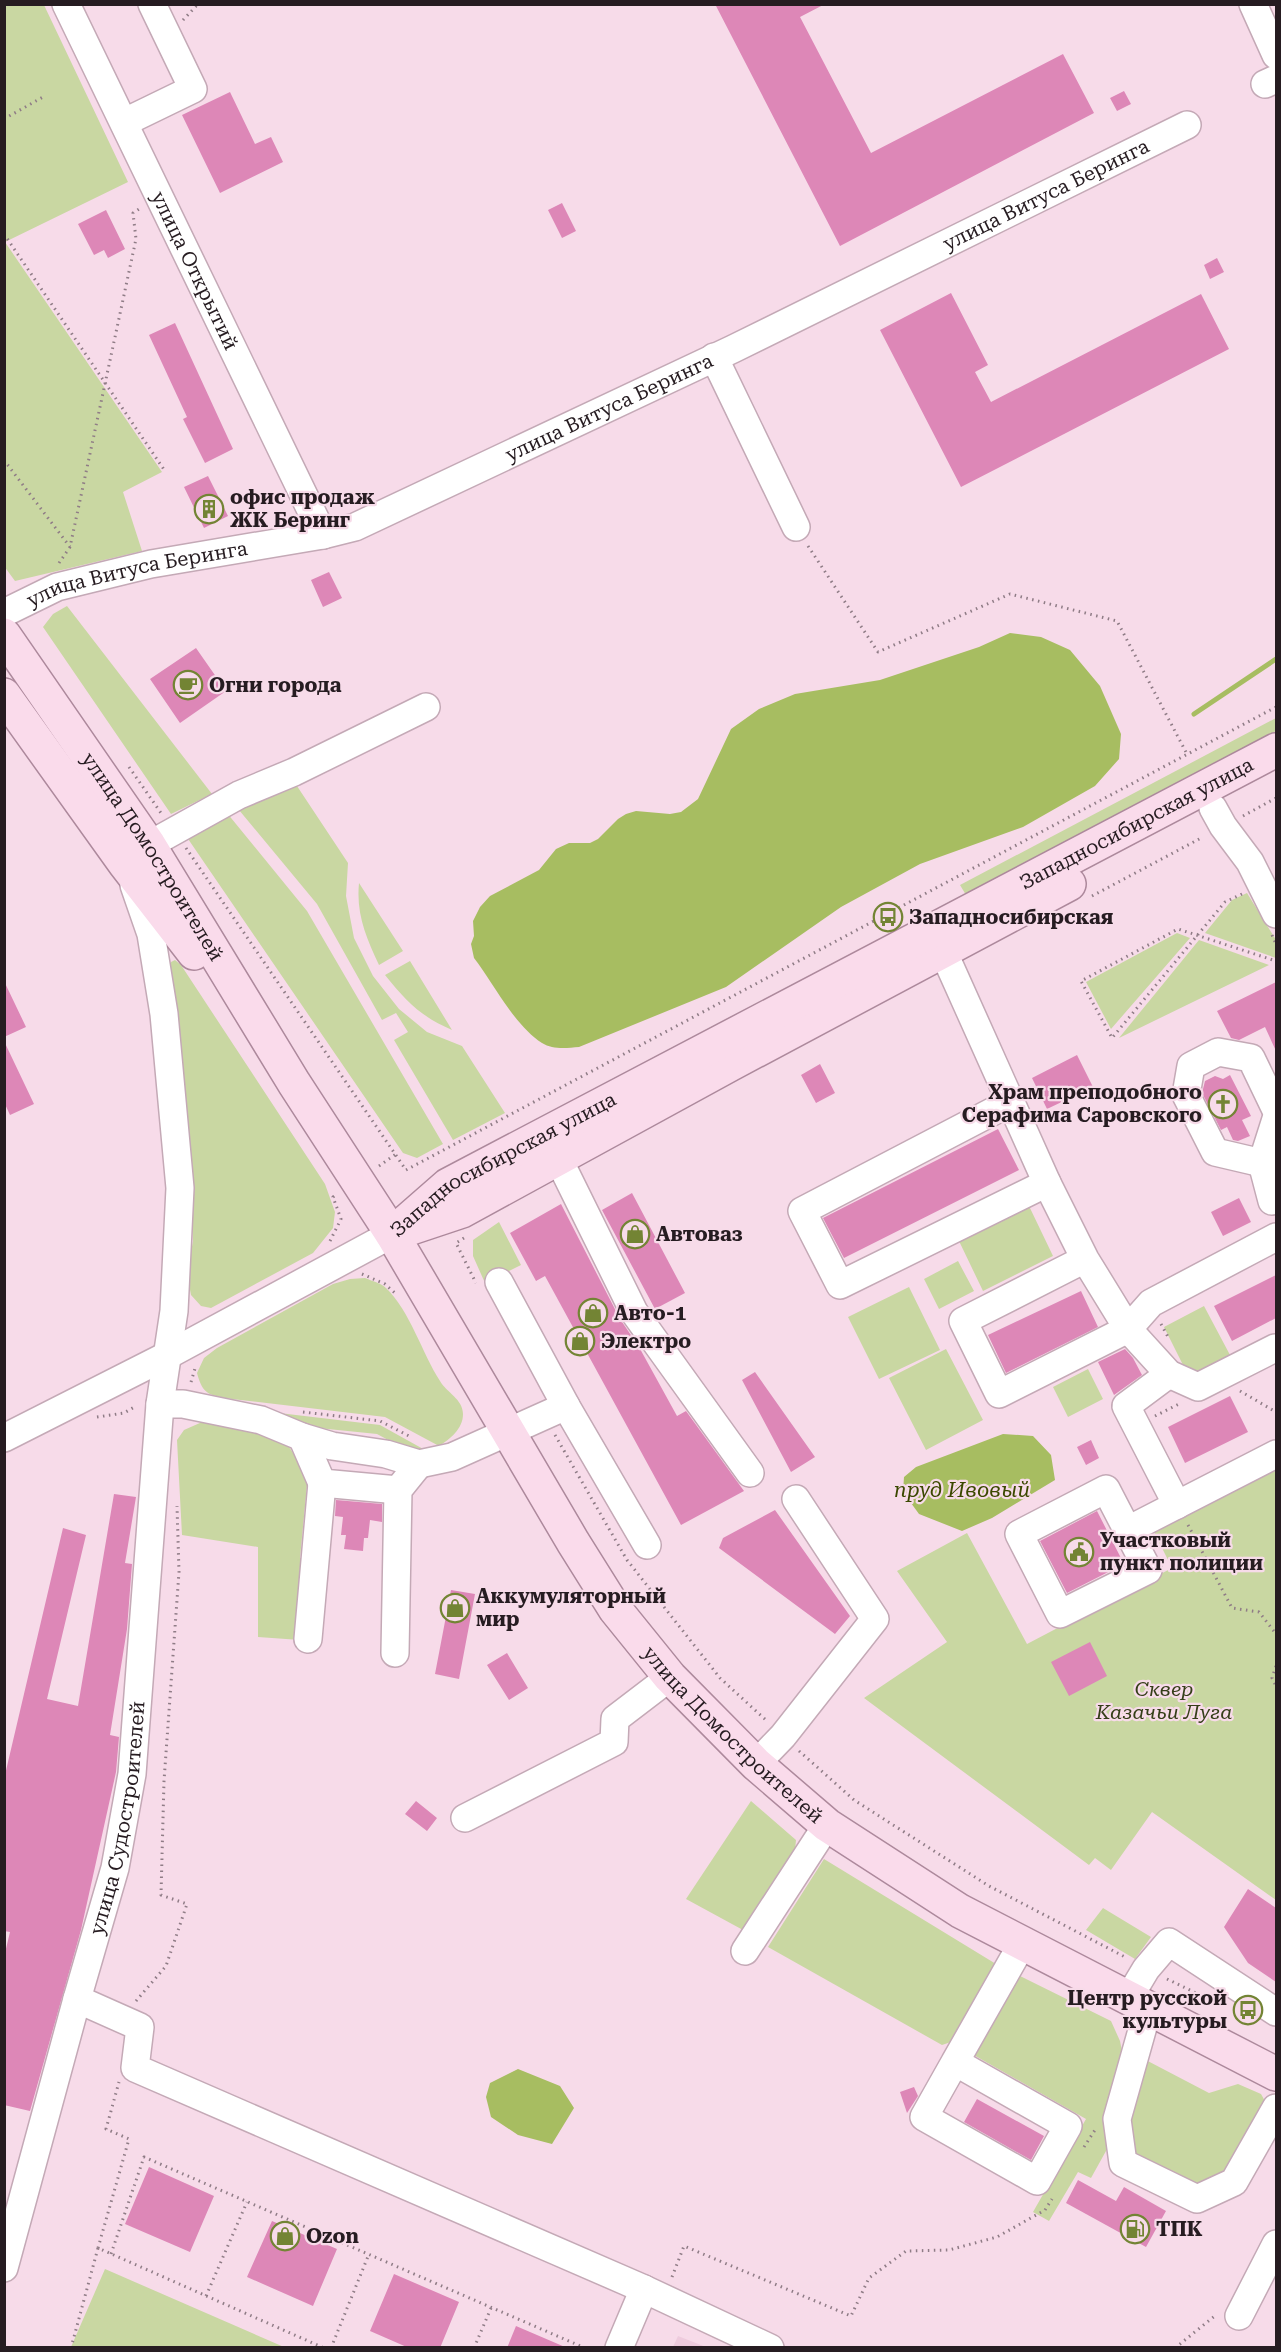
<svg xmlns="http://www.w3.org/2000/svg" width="1281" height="2352" font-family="'Roboto Serif',serif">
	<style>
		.built { fill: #eecbdd }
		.green { fill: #c9d7a2 }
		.water { fill: #a7bd61 }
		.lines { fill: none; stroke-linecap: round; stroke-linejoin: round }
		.stream { stroke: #a7bd61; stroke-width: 5 }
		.building { fill: #dd87b7 }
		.minor-casing { stroke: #c4a9b6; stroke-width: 30 }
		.major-casing { stroke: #ad899c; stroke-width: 36 }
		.path { stroke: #8f7c86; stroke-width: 3; stroke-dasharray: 1.5 4.5; stroke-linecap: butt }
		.minor { stroke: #fff; stroke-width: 27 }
		.major { stroke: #fadbeb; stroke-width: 33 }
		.labels { text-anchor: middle; stroke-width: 4.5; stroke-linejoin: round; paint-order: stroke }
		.street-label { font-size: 20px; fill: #261c21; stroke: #f7dbe9 }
		.poi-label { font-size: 20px; font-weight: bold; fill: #261c21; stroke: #f7dbe9; text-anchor: start }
		.park-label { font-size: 20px; font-style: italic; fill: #353e18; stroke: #f7dbe9 }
		.water-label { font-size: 21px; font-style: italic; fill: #3b4800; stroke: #f7dbe9 }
	</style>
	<rect width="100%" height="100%" fill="#f7dbe9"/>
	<path class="built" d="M678,2336l28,11h-33z"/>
	<path class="green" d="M4,5h40l84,177 -123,60 157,230 -39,20 19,59 -127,30 -11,-15z
		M67,606l145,188 -41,20 -128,-187 10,-13z
		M1276,718v13l-310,164 -6,-10z
		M295,783l53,80 -2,33 8,42 19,38 26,33 28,23 35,14 43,67 -52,27 -59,-100 14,-8 -12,-19 -14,7 -65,-116 -78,-94z
		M227,813l80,98 136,233 -26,14 -14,-5 -219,-320z
		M359,883l44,68 -24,14c-13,-28 -23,-51 -20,-82z
		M1247,893l29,47v18l-71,-25 27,-33z
		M1177,933l13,5 -79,91 -25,-47z
		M1199,940l70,25 -150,73z
		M175,960l6,5 144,219 10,28 -2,16 -20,25 -102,55 -10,-2 -10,-11 -4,-21 6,-33 -7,-136 -16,-134 1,-9z
		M410,961l42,69c-32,-14 -45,-28 -67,-55z
		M1029,1206l24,50 -70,35 -24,-50z
		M499,1222l22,43 -36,18 -12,-27v-16z
		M958,1261l16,30 -35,18 -15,-30z
		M365,1278c7,3 16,5 21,10 24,23 36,65 54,93 6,11 23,18 23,33 0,15 -13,25 -24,32l-54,-29 -153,-18c-22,-4 -29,-3 -35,-26l7,-15 13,-10 116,-64 17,-5z
		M909,1287l31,63 -61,29 -31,-62z
		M1204,1306l26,49 -41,22 -25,-50z
		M946,1349l37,71 -57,30 -37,-72z
		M1088,1369l15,30 -35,18 -15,-30z
		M254,1410l126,15 45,25 -20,-1 -28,-15 -59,-6z
		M209,1419l52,10 26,15 21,31 -8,83 8,2 -8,80 -42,-3v-90l-76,-12 -5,-95 7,-10z
		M1276,1463v437l-124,-88 -41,58 -16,-12 -6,7 -225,-167 83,-56 -50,-71 70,-38 60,111 145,-76 -21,-42z
		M751,1801l45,39 -2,21 -51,69 -57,-31z
		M824,1859l172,105 -45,78 -9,3 -174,-98z
		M1103,1908l48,29 -16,22 -49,-29z
		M1018,1975l93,46 9,20 3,15 -15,65 -2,30 -15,27 -13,-6 -29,49 -16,-9 53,-93 -114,-65z
		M1142,2058l67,35 29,-9 23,10 5,9 -35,66 -35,16 -60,-31 -9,-19z
		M105,2269l179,78h-213z"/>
	<path class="water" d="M1010,633l31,4 29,13 30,36 21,48 -2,25 -24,27 -72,41 -103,37 -79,43 -115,80 -147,60c-12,1 -26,3 -37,-4 -28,-18 -48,-59 -68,-85l-3,-14 3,-8 -1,-15 7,-14 10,-11 49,-26 17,-21 13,-6h21l8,-4 20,-20 8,-5 10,-3 34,3 11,-2 17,-13 33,-70 28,-20 36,-15 85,-14 99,-33z
		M1003,1434l30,2 18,19 4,25 -63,38 -30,13 -43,-17 -16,-22 1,-15 12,-10z
		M518,2069l42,17 14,22 -22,36 -34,-9 -27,-18 -5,-20 4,-14z"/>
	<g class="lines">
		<path class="stream" d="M1194,714l82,-55"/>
	</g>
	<path class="building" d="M715,4h110l-25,13 71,136 192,-99 31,59 -254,133z
		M1124,91l7,13 -14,7 -7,-13z
		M230,92l25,52 16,-7 12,25 -63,31 -38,-78z
		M562,203l14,28 -14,7 -14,-28z
		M106,210l19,39 -17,9 -4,-8 -10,5 -16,-31z
		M1217,258l7,14 -14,7 -6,-14z
		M951,293l37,72 -13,7 16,30 210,-108 28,55 -268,138 -81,-157z
		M175,323l58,126 -28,14 -22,-44 4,-2 -38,-82z
		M208,476l20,40 -24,12 -20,-41z
		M329,572l13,26 -19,9 -12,-27z
		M196,648l30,43 -46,32 -30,-44z
		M4,981l22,46 -22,10z
		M1276,982v69l-11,-24 -26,13 -8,-2 -14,-27z
		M4,1041l30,63 -24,11 -6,-13z
		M1077,1055l16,32 -46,22 -15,-31z
		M820,1064l15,29 -19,10 -15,-28z
		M1230,1075l21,41 -9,4 8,16 -12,5 -5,-1 -6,-13 -6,3 -19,-37 3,-12 10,-5 8,3z
		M998,1129l21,41 -175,88 -21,-40z
		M632,1193l53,100 -30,16 -53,-99z
		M1239,1198l12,24 -28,14 -12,-24z
		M561,1204l59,115 19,28 38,69 9,-5 58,80 -63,34 -136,-249 -9,5 -26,-48z
		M1276,1275v43l-44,23 -18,-35z
		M1081,1291l17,36 -92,46 -18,-38z
		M1125,1349l8,9 9,17 -28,20 -16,-33z
		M755,1372l60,85 -24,15 -49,-92z
		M1230,1396l18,36 -63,31 -17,-36z
		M1091,1440l8,18 -13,7 -9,-18z
		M114,1494l22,3 -11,66 7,1 -5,65 -17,106 9,2 -3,35 -35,158 -51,181 -26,-6v-148l6,-25 -6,-1v-152l59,-251 23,7 -39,164 31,7z
		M336,1500l46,4v18l-12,-2 -2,18h-4l-1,13 -19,-2 2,-14h-5l2,-18 -8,-1z
		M775,1510l75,106 -15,18 -116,-86 4,-10z
		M1097,1511l27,53 -57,29 -27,-52z
		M451,1590l24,4 -16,85 -24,-5z
		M1090,1642l17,34 -38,20 -18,-34z
		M507,1653l21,35 -19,12 -22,-35z
		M416,1801l21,17 -10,13 -22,-17z
		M1248,1889l28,19v74l-28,-19 -24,-36z
		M914,2087l4,9 -11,17 -7,-21z
		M977,2099l67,37 -13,24 -67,-38z
		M149,2167l65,29 -24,56 -65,-28z
		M1078,2180l38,21 8,-14 42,24 -20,36 -80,-44z
		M272,2221l65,28 -24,57 -66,-29z
		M394,2274l65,28 -19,46h-31l-39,-17z
		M516,2326l49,21v1h-58z"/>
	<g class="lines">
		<g class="minor-casing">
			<g id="minor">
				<path id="s1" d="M66,4l257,531"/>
				<path d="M1253,4l23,51"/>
				<path d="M1265,84l11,-5"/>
				<path d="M125,122l68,-33 -41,-85"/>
				<path d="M714,357l82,170"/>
				<path id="s2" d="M4,613l53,-26 94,-23 172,-29 32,-8 378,-178 454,-224"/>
				<path d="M1213,808l10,18 27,36 26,52"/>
				<path d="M149,845l90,-50 55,-23 132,-65"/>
				<path d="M943,951l104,232 38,76 43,70 -129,65 -36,-73 122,-62"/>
				<path d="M1011,1102l-209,109 38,74 207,-102"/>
				<path d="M558,1158l76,154 116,161"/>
				<path d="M1262,1163l-47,-11 -29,-57 5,-29 27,-14 33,6 25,52"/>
				<path d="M1272,1201l-10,-38 14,-44"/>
				<path d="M1275,1348l-77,39 -29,-13 -41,-45 23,-26 125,-66"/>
				<path d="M1169,1374l-43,32 51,99"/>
				<path d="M160,1404h23l78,16 41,17 30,9 54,8 33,10 33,-7 114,-51 -67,-124"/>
				<path d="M566,1406l81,139"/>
				<path d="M302,1437l20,46 76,7"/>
				<path d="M4,1438l162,-82 226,-122"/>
				<path d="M1106,1489l42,81 -88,44 -41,-80z"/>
				<path d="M1128,1530l148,-76"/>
				<path d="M308,1639l14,-156"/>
				<path d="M395,1653l3,-163 21,-26"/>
				<path d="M756,1764l27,-28 92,-117 -79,-120"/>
				<path d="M465,1818l149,-76 1,-23 55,-42"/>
				<path d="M745,1951l82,-126"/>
				<path d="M77,1999l63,28 -5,41 509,221 126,59"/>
				<path d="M1128,1999l18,-30 23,-27 107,70"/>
				<path d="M1148,2009l-31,110 6,44 74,36 37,-17 42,-74"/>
				<path d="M955,2062l-31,55 113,64 31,-55 -113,-64 67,-118"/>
				<path id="s3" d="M4,2268l73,-269 38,-131 17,-94 28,-370 14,-93 6,-123 -16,-174 -13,-80 -17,-49"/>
				<path d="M1239,2316l37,-72"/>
				<path d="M619,2348l25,-59"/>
			</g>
		</g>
		<g class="major-casing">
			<g id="major">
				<path id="s4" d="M4,635l145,210 145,238 98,151 181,308 42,67 55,68 86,87 71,61 133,86 316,163"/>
				<path d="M4,695l121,169 69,89"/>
				<path d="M405,1230l57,-19 269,-147 338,-180"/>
				<path id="s5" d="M392,1234l56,-49 828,-435"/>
			</g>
		</g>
		<path class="path" d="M183,20l15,-16
			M4,119l39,-22
			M4,234l161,237
			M4,460l66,87
			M808,546l70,106 132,-58 107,27 70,133
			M59,563l11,-16 66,-308 -3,-26 6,-4
			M129,767l32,46
			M1243,816l33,-18
			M186,848l220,322 870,-463
			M1242,894l-17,8 -113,136 -31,-57 97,-52 98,32
			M1092,896l111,-59
			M1272,935l4,9
			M379,1166l17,-12
			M464,1238l-8,5 20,40
			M330,1241l11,-22 -8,-22 4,-3
			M362,1274l23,10 10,9
			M1161,1324l7,13
			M191,1382l5,-17
			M1240,1391l36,21
			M303,1412l77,9 29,15
			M1155,1416l24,-12
			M97,1417l27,-4 12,-7
			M555,1435l72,125 93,118 48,44
			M1188,1525l44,83 27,4 17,22
			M1276,1666l-4,12 4,8
			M799,1751l55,49 135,86 138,72
			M1167,1979l54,26
			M136,2001l30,-35 21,-62 -26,-9 3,-114 15,-209 -2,-66
			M1084,2147l11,-17
			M98,2248l31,-109 -23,-10 13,-47
			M111,2254l33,-97 441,191
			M672,2277l12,-31 167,70 18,-38 37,-27 43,-1 48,-13 48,-27 7,-11
			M206,2296l41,-94
			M71,2348l27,-100 226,100
			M331,2348l38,-94
			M474,2348l17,-40
			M1175,2348l41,-33"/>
		<use href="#minor" class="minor"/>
		<use href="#major" class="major"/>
	</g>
	<defs>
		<g id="building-ring" transform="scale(1.5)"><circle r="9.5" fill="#f7dbe9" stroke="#738434" stroke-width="1.5"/><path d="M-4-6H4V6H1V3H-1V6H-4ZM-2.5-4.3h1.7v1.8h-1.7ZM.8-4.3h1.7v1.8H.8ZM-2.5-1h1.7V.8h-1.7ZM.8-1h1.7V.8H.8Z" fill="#738434"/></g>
		<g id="cafe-ring" transform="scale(1.5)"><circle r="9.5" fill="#f7dbe9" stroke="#738434" stroke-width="1.5"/><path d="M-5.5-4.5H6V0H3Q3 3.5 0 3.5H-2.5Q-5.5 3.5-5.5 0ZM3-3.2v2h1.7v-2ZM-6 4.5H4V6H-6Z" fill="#738434"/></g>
		<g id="bus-ring" transform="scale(1.5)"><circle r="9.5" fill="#f7dbe9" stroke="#738434" stroke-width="1.5"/><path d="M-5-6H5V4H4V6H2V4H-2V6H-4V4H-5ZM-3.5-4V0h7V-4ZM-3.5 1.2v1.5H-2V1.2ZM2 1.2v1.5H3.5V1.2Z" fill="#738434"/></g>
		<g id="church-ring" transform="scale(1.5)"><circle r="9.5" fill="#f7dbe9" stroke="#738434" stroke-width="1.5"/><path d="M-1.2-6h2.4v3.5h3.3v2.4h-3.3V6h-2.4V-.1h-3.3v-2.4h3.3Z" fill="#738434"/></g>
		<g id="shop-ring" transform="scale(1.5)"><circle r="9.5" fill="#f7dbe9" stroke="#738434" stroke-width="1.5"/><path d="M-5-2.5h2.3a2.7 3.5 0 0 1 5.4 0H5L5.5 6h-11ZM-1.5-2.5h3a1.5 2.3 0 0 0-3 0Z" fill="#738434"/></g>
		<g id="civic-ring" transform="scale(1.5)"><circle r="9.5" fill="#f7dbe9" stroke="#738434" stroke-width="1.5"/><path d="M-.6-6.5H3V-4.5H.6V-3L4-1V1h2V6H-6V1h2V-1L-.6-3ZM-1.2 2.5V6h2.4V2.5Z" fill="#738434"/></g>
		<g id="fuel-ring" transform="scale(1.5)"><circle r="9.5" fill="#f7dbe9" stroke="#738434" stroke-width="1.5"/><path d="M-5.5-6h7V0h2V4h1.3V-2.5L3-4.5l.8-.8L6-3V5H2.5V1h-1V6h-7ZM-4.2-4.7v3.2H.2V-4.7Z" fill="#738434"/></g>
	</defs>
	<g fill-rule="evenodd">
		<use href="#building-ring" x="209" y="509"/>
		<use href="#cafe-ring" x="188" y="685"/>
		<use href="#bus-ring" x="888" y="917"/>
		<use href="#church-ring" x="1223" y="1104"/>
		<use href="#shop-ring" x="635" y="1234"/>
		<use href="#shop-ring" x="593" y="1313"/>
		<use href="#shop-ring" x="580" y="1341"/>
		<use href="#civic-ring" x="1079" y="1552"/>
		<use href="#shop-ring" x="455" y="1608"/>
		<use href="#bus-ring" x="1248" y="2010"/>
		<use href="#fuel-ring" x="1135" y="2229"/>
		<use href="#shop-ring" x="285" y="2236"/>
	</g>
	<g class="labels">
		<g class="street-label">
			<text dy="7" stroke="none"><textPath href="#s2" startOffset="1130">улица Витуса Беринга</textPath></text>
			<text dy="7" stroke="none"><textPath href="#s1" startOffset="296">улица Открытий</textPath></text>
			<text dy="7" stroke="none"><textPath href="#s2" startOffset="644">улица Витуса Беринга</textPath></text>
			<text dy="7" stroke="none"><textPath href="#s2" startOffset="140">улица Витуса Беринга</textPath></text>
			<text dy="7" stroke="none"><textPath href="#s5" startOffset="852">Западносибирская улица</textPath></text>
			<text dy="7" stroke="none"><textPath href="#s4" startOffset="267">улица Домостроителей</textPath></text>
			<text dy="7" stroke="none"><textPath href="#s5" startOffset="132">Западносибирская улица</textPath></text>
			<text dy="7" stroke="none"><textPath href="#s4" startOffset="1323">улица Домостроителей</textPath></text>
			<text dy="7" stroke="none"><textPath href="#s3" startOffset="465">улица Судостроителей</textPath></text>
		</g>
		<g class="poi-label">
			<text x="230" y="504">офис продаж<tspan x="230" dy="23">ЖК Беринг</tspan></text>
			<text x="209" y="692">Огни города</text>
			<text x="909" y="924">Западносибирская</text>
			<text x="1202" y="1099" text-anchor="end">Храм преподобного<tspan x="1202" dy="23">Серафима Саровского</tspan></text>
			<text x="656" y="1241">Автоваз</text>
			<text x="614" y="1320">Авто-1</text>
			<text x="601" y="1348">Электро</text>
			<text x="1100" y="1547">Участковый<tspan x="1100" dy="23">пункт полиции</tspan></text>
			<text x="476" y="1603">Аккумуляторный<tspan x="476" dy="23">мир</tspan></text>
			<text x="1227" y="2005" text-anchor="end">Центр русской<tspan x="1227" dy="23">культуры</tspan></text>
			<text x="1156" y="2236">ТПК</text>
			<text x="306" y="2243">Ozon</text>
		</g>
		<g class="park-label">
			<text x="1164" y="1696">Сквер<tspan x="1164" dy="23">Казачьи Луга</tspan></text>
		</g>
		<g class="water-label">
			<text x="962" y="1497">пруд Ивовый</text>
		</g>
	</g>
	<rect width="1281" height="2352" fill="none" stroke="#261c21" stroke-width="12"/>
</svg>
